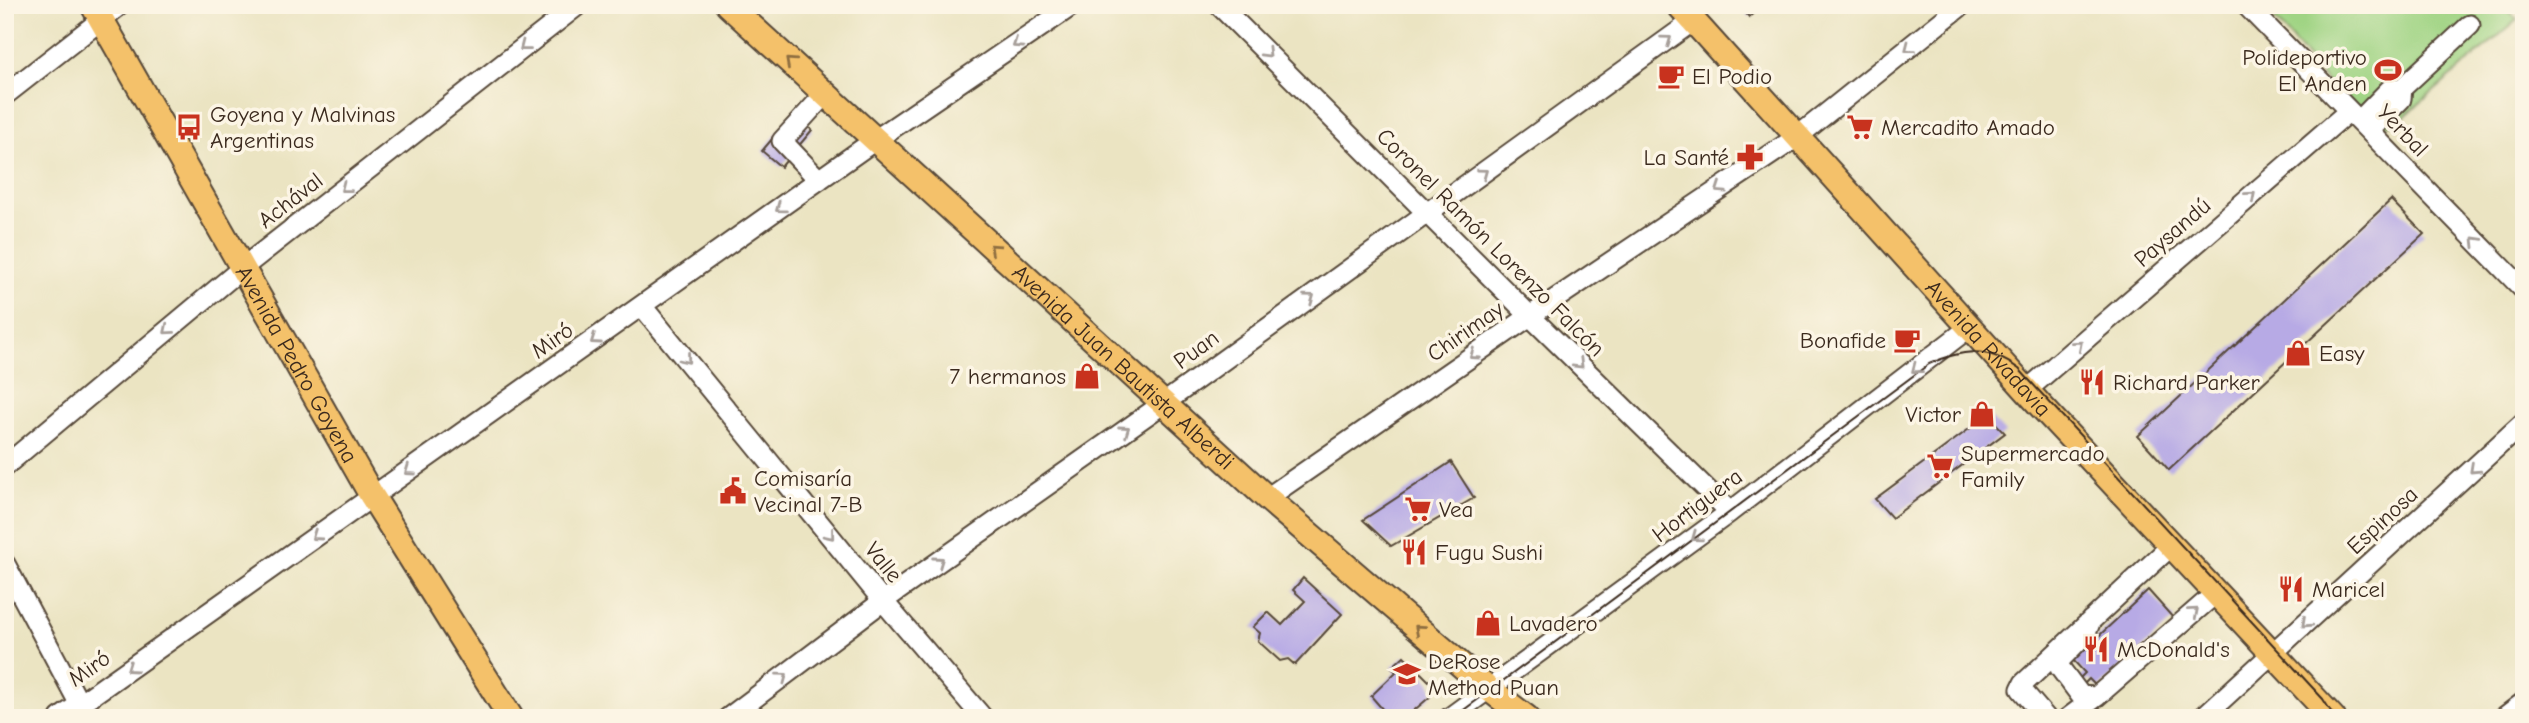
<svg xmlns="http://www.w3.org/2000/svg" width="2529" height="723" font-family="'Comic Neue',sans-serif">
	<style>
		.green { fill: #a0d484; stroke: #6e7f51; stroke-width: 2 }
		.building { fill: #b7aae5 }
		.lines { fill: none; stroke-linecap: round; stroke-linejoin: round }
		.minor-casing { stroke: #554637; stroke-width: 23 }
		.major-casing { stroke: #554637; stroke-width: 28 }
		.minor { stroke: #fff; stroke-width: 19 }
		.major { stroke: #f4c16a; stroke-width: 24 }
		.tram { stroke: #3b2a1e; stroke-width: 2 }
		.oneway { stroke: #a79f9a }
		.oneway2 { stroke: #8e6e40 }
		.labels { text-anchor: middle; stroke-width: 7; stroke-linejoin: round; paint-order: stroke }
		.poi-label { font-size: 23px; fill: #3b2a1e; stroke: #fcf5e5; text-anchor: start }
		.street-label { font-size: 23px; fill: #3b2a1e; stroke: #fcf5e5 }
	</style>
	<rect width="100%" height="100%" fill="#fcf5e5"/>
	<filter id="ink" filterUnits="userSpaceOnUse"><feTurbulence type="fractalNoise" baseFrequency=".0143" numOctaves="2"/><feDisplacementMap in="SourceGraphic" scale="14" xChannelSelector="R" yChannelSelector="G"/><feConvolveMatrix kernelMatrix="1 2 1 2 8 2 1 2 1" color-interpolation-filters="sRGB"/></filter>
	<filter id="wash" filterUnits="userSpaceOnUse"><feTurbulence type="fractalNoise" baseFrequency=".00686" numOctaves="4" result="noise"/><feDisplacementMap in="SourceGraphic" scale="28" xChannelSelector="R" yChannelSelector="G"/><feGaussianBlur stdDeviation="1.57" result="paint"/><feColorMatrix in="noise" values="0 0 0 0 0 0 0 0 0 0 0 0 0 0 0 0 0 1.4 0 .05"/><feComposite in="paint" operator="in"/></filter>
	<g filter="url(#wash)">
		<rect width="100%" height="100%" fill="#ebe4c2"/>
		<path class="green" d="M2263,5h240l14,15 -118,101 -30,10z"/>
		<g id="blocks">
			<path class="building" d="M1739,5h24l-14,12z
				M793,114l19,16 -31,37 -19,-16z
				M2391,200l33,34 -255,236 -31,-34z
				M1988,415l17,18 -113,85 -17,-19z
				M1451,462l23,36 -83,48 -28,-26z
				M1303,578l39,36 -47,51 -7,-6 -8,2 -22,-20 2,-8 -7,-6 15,-15 14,13 23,-24 -12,-11z
				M2148,590l26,29 -76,69 -9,-9 -5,5 -5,-5 6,-6 -12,-13z
				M1404,656l26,26 3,8 -2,6 -26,22h-15l-19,-22 25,-24 -4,-5z"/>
		</g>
	</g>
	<g filter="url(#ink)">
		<use href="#blocks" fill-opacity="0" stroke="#554637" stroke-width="2"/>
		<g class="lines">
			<g class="minor-casing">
				<path id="minor" d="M1219,5l311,311 200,196
					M2246,5l278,285
					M5,95l115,-90
					M2359,121l31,-32 12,-1 68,-63
					M2369,131l32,-32 1,-11
					M819,180l-37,-39 43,-47
					M642,306l241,295 100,117
					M2027,390l322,-279
					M5,466l236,-197 337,-264
					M1267,498l263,-182 267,-179 165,-132
					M5,564l82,154
					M2091,620l-5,13 -27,28 1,7 21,28 15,1 120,-104
					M60,718l815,-578 198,-135
					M728,718l155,-117 281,-198 529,-382
					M1449,718l281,-206 240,-185
					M2046,718l-25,-29 3,-6 148,-138
					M2068,718l28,-21
					M2202,718l322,-296
					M2503,718l21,-16"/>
			</g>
			<g class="major-casing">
				<g id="major">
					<path id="s1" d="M93,5l279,491 139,222"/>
					<path id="s2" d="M728,5l539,493 222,191 38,29"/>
					<path id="s3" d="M1679,5l360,399 294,314"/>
				</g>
			</g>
			<use href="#minor" class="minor"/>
			<use href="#major" class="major"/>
			<path class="tram" d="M1453,718l476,-354c34,-15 58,-18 90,5l304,330 12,19"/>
		</g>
		<defs><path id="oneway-chevron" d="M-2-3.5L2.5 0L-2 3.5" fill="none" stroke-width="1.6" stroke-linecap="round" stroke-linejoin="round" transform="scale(1.75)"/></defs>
		<g class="oneway">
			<use href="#oneway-chevron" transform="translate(1667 40) rotate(-36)"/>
			<use href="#oneway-chevron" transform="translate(1017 44) rotate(146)"/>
			<use href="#oneway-chevron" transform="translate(524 47) rotate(142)"/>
			<use href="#oneway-chevron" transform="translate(1909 48) rotate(142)"/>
			<use href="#oneway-chevron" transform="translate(1267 53) rotate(45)"/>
			<use href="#oneway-chevron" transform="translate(1483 173) rotate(-36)"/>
			<use href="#oneway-chevron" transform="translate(345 188) rotate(142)"/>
			<use href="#oneway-chevron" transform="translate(1720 189) rotate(146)"/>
			<use href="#oneway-chevron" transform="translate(2251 196) rotate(-41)"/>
			<use href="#oneway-chevron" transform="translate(780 208) rotate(144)"/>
			<use href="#oneway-chevron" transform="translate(2476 241) rotate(-134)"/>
			<use href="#oneway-chevron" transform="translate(1310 298) rotate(-36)"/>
			<use href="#oneway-chevron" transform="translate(168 330) rotate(140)"/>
			<use href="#oneway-chevron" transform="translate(595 340) rotate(145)"/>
			<use href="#oneway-chevron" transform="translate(2078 345) rotate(-41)"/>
			<use href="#oneway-chevron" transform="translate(1474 355) rotate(145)"/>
			<use href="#oneway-chevron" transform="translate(686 359) rotate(51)"/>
			<use href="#oneway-chevron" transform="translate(1579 364) rotate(44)"/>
			<use href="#oneway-chevron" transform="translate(1916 369) rotate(142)"/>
			<use href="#oneway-chevron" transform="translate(1125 430) rotate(-35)"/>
			<use href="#oneway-chevron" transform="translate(2474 469) rotate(137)"/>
			<use href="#oneway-chevron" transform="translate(409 471) rotate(145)"/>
			<use href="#oneway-chevron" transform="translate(830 535) rotate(51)"/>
			<use href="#oneway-chevron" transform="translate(316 536) rotate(145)"/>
			<use href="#oneway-chevron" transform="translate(1696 537) rotate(144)"/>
			<use href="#oneway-chevron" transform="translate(939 561) rotate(-35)"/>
			<use href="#oneway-chevron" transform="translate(2194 612) rotate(-41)"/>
			<use href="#oneway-chevron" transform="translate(2306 623) rotate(137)"/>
			<use href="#oneway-chevron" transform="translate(131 668) rotate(145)"/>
			<use href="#oneway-chevron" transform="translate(783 677) rotate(-37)"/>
		</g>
		<g class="oneway2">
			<use href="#oneway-chevron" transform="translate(790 62) rotate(-138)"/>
			<use href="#oneway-chevron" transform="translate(994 248) rotate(-138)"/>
			<use href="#oneway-chevron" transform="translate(1419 629) rotate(-139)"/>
		</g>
	</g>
	<defs>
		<g id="stadium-bare" transform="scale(2.1)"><path d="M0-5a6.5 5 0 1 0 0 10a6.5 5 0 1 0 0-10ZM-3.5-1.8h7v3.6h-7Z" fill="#c8321e" stroke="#fcf5e5" stroke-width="2.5" paint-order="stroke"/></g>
		<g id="cafe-bare" transform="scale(2.1)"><path d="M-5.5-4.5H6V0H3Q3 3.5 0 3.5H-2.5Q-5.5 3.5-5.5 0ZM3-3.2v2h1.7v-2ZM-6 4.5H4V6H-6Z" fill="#c8321e" stroke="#fcf5e5" stroke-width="2.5" paint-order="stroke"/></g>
		<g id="bus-bare" transform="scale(2.1)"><path d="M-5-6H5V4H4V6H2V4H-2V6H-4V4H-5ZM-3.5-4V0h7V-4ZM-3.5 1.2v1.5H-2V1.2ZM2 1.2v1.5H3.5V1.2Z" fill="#c8321e" stroke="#fcf5e5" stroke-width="2.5" paint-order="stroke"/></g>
		<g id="supermarket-bare" transform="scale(2.1)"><path d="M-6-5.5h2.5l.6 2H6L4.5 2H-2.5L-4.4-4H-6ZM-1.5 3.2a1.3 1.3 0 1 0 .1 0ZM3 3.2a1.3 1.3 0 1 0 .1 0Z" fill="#c8321e" stroke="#fcf5e5" stroke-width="2.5" paint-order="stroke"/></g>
		<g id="pharmacy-bare" transform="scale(2.1)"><path d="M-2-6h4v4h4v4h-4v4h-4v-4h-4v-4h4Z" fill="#c8321e" stroke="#fcf5e5" stroke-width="2.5" paint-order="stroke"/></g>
		<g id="shop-bare" transform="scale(2.1)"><path d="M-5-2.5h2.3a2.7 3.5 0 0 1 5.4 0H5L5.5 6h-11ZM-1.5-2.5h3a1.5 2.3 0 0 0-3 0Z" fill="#c8321e" stroke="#fcf5e5" stroke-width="2.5" paint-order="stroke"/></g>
		<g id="restaurant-bare" transform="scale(2.1)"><path d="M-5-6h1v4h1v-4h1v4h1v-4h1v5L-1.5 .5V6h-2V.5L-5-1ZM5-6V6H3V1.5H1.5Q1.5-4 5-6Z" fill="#c8321e" stroke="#fcf5e5" stroke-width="2.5" paint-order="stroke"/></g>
		<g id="civic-bare" transform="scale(2.1)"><path d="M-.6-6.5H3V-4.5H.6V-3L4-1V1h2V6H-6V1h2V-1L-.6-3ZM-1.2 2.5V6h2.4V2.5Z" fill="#c8321e" stroke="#fcf5e5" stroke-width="2.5" paint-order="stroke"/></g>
		<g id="university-bare" transform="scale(2.1)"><path d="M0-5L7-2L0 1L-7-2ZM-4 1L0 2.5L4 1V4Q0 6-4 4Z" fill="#c8321e" stroke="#fcf5e5" stroke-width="2.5" paint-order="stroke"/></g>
	</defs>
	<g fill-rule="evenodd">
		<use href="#stadium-bare" x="2388" y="70"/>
		<use href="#cafe-bare" x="1671" y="76"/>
		<use href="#bus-bare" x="189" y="127"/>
		<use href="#supermarket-bare" x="1860" y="127"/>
		<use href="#pharmacy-bare" x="1750" y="157"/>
		<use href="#cafe-bare" x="1907" y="340"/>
		<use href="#shop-bare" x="2298" y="353"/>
		<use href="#shop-bare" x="1087" y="376"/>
		<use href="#restaurant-bare" x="2092" y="382"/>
		<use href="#shop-bare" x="1982" y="414"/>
		<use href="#supermarket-bare" x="1940" y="466"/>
		<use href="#civic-bare" x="733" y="491"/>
		<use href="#supermarket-bare" x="1418" y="509"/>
		<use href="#restaurant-bare" x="1414" y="552"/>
		<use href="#restaurant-bare" x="2291" y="589"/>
		<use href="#shop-bare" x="1488" y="623"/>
		<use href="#restaurant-bare" x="2096" y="649"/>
		<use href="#university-bare" x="1407" y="674"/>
	</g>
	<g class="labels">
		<g class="poi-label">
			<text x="2367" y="65" text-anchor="end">Polideportivo<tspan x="2367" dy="26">El Anden</tspan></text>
			<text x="1692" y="84">El Podio</text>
			<text x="210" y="122">Goyena y Malvinas<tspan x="210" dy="26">Argentinas</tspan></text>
			<text x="1881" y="135">Mercadito Amado</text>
			<text x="1729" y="165" text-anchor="end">La Santé</text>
			<text x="1886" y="348" text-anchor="end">Bonafide</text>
			<text x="2319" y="361">Easy</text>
			<text x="1066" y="384" text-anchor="end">7 hermanos</text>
			<text x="2113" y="390">Richard Parker</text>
			<text x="1961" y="422" text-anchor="end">Victor</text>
			<text x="1961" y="461">Supermercado<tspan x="1961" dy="26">Family</tspan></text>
			<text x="754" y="486">Comisaría<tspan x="754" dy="26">Vecinal 7-B</tspan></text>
			<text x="1439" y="517">Vea</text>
			<text x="1435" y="560">Fugu Sushi</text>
			<text x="2312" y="597">Maricel</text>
			<text x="1509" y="631">Lavadero</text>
			<text x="2117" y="657">McDonald's</text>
			<text x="1428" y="669">DeRose<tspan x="1428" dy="26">Method Puan</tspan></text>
		</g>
		<g class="street-label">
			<text transform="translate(2403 130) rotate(46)" y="8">Yerbal</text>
			<text transform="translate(290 200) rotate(-38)" y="8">Achával</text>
			<text transform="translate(2172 232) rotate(-41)" y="8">Paysandú</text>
			<text transform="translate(1491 242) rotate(45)" y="8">Coronel Ramón Lorenzo Falcón</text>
			<text transform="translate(1465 331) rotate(-35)" y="8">Chirimay</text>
			<text transform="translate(552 340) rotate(-35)" y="8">Miró</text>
			<text dy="8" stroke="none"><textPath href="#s3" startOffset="462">Avenida Rivadavia</textPath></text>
			<text transform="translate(1196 349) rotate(-36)" y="8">Puan</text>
			<text dy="8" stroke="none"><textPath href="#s1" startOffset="413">Avenida Pedro Goyena</textPath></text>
			<text dy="8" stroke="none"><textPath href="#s2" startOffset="536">Avenida Juan Bautista Alberdi</textPath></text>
			<text transform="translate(1697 505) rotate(-37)" y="8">Hortiguera</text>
			<text transform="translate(2382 520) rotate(-43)" y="8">Espinosa</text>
			<text transform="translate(884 562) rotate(51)" y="8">Valle</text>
			<text transform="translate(89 668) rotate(-35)" y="8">Miró</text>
		</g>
	</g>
	<rect width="2529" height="723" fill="none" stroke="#fcf5e5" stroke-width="28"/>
</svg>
